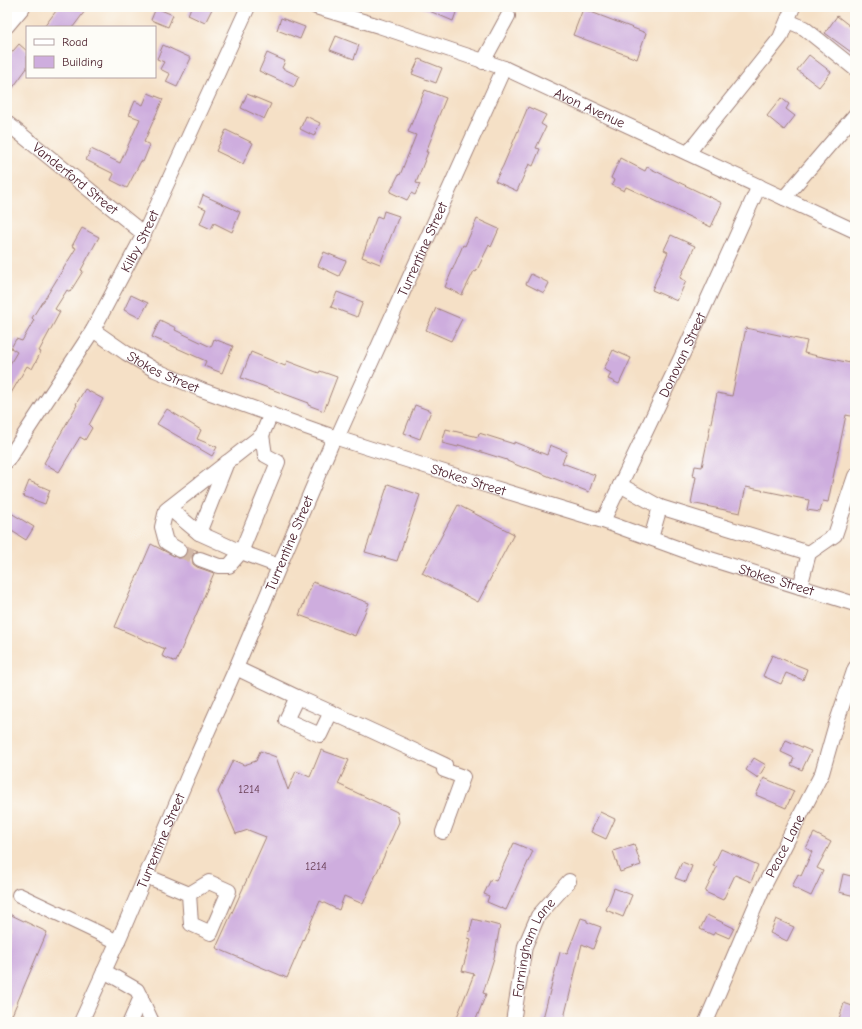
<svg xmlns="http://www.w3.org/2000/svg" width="862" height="1029" font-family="'Comic Neue',sans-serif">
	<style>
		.building { fill: #ceadde }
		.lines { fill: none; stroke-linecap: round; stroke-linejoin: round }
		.minor-tunnel { stroke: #d3b9a7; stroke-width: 14; stroke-dasharray: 14 7; stroke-linecap: butt }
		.minor-casing { stroke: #a08078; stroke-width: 16 }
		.minor { stroke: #fff; stroke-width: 14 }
		.labels { text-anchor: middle; stroke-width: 3; stroke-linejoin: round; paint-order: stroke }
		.number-label { font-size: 12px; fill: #6b4258 }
		.street-label { font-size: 14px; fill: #4a1f2b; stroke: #fdfcf7 }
	</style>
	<rect width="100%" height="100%" fill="#fdfcf7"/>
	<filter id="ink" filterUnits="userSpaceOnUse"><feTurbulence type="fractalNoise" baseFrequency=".025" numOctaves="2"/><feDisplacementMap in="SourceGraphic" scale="8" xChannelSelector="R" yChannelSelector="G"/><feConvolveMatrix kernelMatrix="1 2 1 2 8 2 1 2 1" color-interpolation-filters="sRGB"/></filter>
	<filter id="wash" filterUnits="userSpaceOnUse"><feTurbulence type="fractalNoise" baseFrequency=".012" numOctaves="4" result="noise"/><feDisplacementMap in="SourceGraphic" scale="16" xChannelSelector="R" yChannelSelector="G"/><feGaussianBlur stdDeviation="0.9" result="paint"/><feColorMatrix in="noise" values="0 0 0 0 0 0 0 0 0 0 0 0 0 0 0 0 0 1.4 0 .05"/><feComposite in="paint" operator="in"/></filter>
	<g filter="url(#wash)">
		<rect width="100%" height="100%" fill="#f5e0c6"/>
		<g id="blocks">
			<path class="building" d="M59,7h20l6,4 -12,16h-29z
				M191,7h22l-8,16 -17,-8z
				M420,7h38l-5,14z
				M156,8l17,7 -5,12 -17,-7z
				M583,9l63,24 -9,26 -64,-24z
				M837,16l18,14v25l-30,-22z
				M281,18l24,9 -5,12 -23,-9z
				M336,36l23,9 -5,14 -24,-9z
				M19,44l8,7v17l-20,28v-38z
				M163,45l28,13 -14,29 -11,-5 4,-8 -10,-5 4,-7 -7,-3z
				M267,53l18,8 -3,7 17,8 -5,11 -35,-16z
				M809,55l22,17 -12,15 -22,-17z
				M419,59l23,9 -6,15 -24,-9z
				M425,90l21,8 -11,27 1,1 -10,26h2l-12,31 4,1 -5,11 -4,-2 -4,7 -17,-8 9,-18 1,1 16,-40 -8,-3z
				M148,93l15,6 -19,43 6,3 -7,17 -2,-1 -14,27 -16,-8 3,-6 -28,-14 5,-11 29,14 20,-44 -11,-4 6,-14 8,4z
				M247,94l24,10 -7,15 -23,-11z
				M781,98l8,6 -3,5 9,7 -11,14 -17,-14z
				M528,107l18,8 -5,9 5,3 -10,21 4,1 -7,17 -4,-2 -12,27 -22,-10 8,-15z
				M306,116l14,7 -6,13 -14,-7z
				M226,130l27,13 -10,21 -27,-13z
				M620,158l25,13 2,-4 75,36 -11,24 -85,-40 -2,4 -12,-6 2,-5 -3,-2z
				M203,195l37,17 -8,20 -18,-9 -3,6 -11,-5 6,-15 -7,-3z
				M384,211l15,5 -19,48 -18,-7 15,-41 5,2z
				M477,219l22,10 -8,18 -2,-2 -13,27 -2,-1 -12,24 -17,-8 18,-42 2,1z
				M82,228l17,9 -18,33 2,1 -13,21 -3,-2 -12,19 5,3 -21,39 2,1 -9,17 -5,-3 -20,34v-31l10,-17 -6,-4 5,-9 6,2 12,-21 -2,-2 10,-16h1l33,-54 -4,-2z
				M671,235l24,11 -15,32 6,3 -9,20 -25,-11 16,-38 -4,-2z
				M324,252l22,9 -7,15 -21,-10z
				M531,274l18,9 -5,10 -18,-9z
				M337,292l26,10 -6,15 -26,-10z
				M131,295l17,8 -8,15 -16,-8z
				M436,308l26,11 -11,22 -25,-11z
				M160,320l16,8 -1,2 36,17 3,-8 19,7 -11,27 -18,-7 2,-5 -54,-24z
				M746,328l61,13 -3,12 51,11v53l-9,-2 -18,87 -5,-1 -3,11 -13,-2 2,-10 -63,-13 -6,26 -49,-10 5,-26 -3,-1 2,-10 7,1 15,-74 15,3z
				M613,350l18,8 -12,26 -11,-5 3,-6 -7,-4z
				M251,352l34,14 2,-5 32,12 1,-2 17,6 -13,34 -16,-6 1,-2 -68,-25z
				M85,389l18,10 -14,26 3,3 -7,12 -5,-3 -21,35 -15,-9 33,-58 -1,-1z
				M415,405l16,6 -11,28 -16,-6z
				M167,409l34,21 -4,9 20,8 -5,9 -55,-32z
				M446,429l32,8 1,-4 35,11v-2l33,13 3,-10 17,7 -5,11 33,12 -6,17 -64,-25 -1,1 -17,-7v-1l-48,-15 -1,2 -16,-4z
				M29,481l21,9 -5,14 -22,-8z
				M388,484l32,11 -23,66 -32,-9z
				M458,505l56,29 -36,68 -56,-29z
				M11,513l23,14 -8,13 -19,-12v-8z
				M151,544l27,14h5l3,-4 1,-4 -1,-4 12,5 -4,2 -2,3 1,8 4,3 17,6 -38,89 -14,-6 3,-7 -50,-22z
				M313,582l56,21 -14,33 -56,-21z
				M772,655l35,14 -4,11 -17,-7 -5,11 -18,-8z
				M786,740l25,11 -9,19 -11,-5 3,-7 -13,-6z
				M321,750l28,10 -11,24 59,28 2,10 -36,82 -19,-8 -5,14 -19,-9 -33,77 -71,-30 50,-111 -18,-7 -12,4 -18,-42 15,-32 11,5 12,-4 4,-10 16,6 12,33 8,-19 14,6z
				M754,758l12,7 -8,13 -12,-8z
				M764,778l30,13 -8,17 -30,-13z
				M600,812l15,7 -9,20 -15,-7z
				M814,833l17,9 -14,26 6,3 -12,25 -19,-9 6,-13 3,2 11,-24 -6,-4z
				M514,843l19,8 -27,59 -19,-8 2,-6 -5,-2 7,-15 5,2z
				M634,844l7,21 -21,7 -7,-21z
				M721,849l37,16 -7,17 -16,-7 -12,25 -18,-8 12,-25 -4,-1z
				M682,862l10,4 -6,16 -11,-4z
				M843,874l12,3v19l-16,-4z
				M614,888l18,7 -9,22 -17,-7z
				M7,913l40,19 -35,83 -5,-1z
				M707,915l27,13 -5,10 -14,-6 -2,3 -13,-6z
				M581,918l6,2v2l14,5 -8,22 -11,-5 -19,78h-21l18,-70 7,2z
				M473,919l27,7 -6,32 -11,35 3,1 -11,28h-20l19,-48 -12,-3 9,-32 -3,-1z
				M776,919l18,8 -7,14 -17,-8z
				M844,1003l11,4v13l-3,-2 -1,4h-13z"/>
		</g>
	</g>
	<g filter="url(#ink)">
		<use href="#blocks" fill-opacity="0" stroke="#a08078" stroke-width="1"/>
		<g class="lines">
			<path class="minor-tunnel" d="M179,550l21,9"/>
			<g class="minor-casing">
				<g id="minor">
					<path id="s1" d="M316,7l63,19 125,42 351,163"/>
					<path d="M788,21l16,7 50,40"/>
					<path d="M7,26l16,-19"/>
					<path d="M483,62l25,-46"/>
					<path id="s2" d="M7,123l137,111"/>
					<path d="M688,153l92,-115 13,-31"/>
					<path d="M784,198l71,-83"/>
					<path id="s3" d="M93,330l33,23 29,17 47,20 135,48 148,47 118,36 88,32 164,51"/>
					<path id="s4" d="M7,461l86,-131 51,-96 104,-227"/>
					<path d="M620,485l40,22"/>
					<path d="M169,508l30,25 28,-71"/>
					<path id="s5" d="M603,521l84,-176 72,-159"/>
					<path d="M199,533l42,19 37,-90 -13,-7 -3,-20"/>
					<path d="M651,538l9,-31 149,46 26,-18 20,-59"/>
					<path d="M179,550l-13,-8 -4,-15 4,-17 96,-75 9,-21"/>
					<path d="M200,559l19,7h10l12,-14 38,14"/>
					<path d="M800,587l9,-34"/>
					<path d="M236,668l61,29"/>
					<path d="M331,712l-11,23 -34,-15 11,-23c50,22 99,45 148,68l-1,5 19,7 -20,55"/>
					<path d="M146,876l43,18 20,-12 20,9 -18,42 -20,-9 -2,-30"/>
					<path d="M19,895l99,47"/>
					<path d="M104,971l33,19 15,32"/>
					<path d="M7,1022h1"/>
					<path id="s6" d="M81,1022l40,-88 67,-158 48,-108 97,-228 4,-2 167,-370"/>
					<path d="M130,1022l11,-25"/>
					<path id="s7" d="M513,1022l12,-76 13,-30 31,-35"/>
					<path id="s8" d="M706,1022l57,-134 59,-115 14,-49 19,-56"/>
				</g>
			</g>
			<use href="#minor" class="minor"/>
		</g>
	</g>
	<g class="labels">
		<g class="number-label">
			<text x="249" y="793">1214</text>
			<text x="316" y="870">1214</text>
		</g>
		<g class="street-label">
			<text dy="5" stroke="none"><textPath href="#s1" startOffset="292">Avon Avenue</textPath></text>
			<text dy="5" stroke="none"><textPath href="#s2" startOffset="88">Vanderford Street</textPath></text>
			<text dy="5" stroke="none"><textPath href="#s4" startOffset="257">Kilby Street</textPath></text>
			<text dy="5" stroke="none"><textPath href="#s6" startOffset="846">Turrentine Street</textPath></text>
			<text dy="5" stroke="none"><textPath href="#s5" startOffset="184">Donovan Street</textPath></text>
			<text dy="5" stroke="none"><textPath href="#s3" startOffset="82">Stokes Street</textPath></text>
			<text dy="5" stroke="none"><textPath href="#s3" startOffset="406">Stokes Street</textPath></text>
			<text dy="5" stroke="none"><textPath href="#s6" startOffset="522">Turrentine Street</textPath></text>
			<text dy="5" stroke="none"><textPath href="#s3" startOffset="730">Stokes Street</textPath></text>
			<text dy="5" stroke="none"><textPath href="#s6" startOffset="198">Turrentine Street</textPath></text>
			<text dy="5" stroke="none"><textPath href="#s8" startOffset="193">Peace Lane</textPath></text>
			<text dy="5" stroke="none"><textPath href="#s7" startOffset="78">Farningham Lane</textPath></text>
		</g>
	</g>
	<rect width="862" height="1029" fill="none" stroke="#fdfcf7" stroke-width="24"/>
	<rect x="26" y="26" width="130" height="52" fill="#fdfcf7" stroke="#b5a4a5"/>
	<rect x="34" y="39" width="20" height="6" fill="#ffffff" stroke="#b5a4a5"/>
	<text x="62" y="46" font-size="12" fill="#4a1f2b">Road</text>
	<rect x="34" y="56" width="20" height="12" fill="#ceadde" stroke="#b5a4a5"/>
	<text x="62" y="66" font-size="12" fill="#4a1f2b">Building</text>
</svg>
